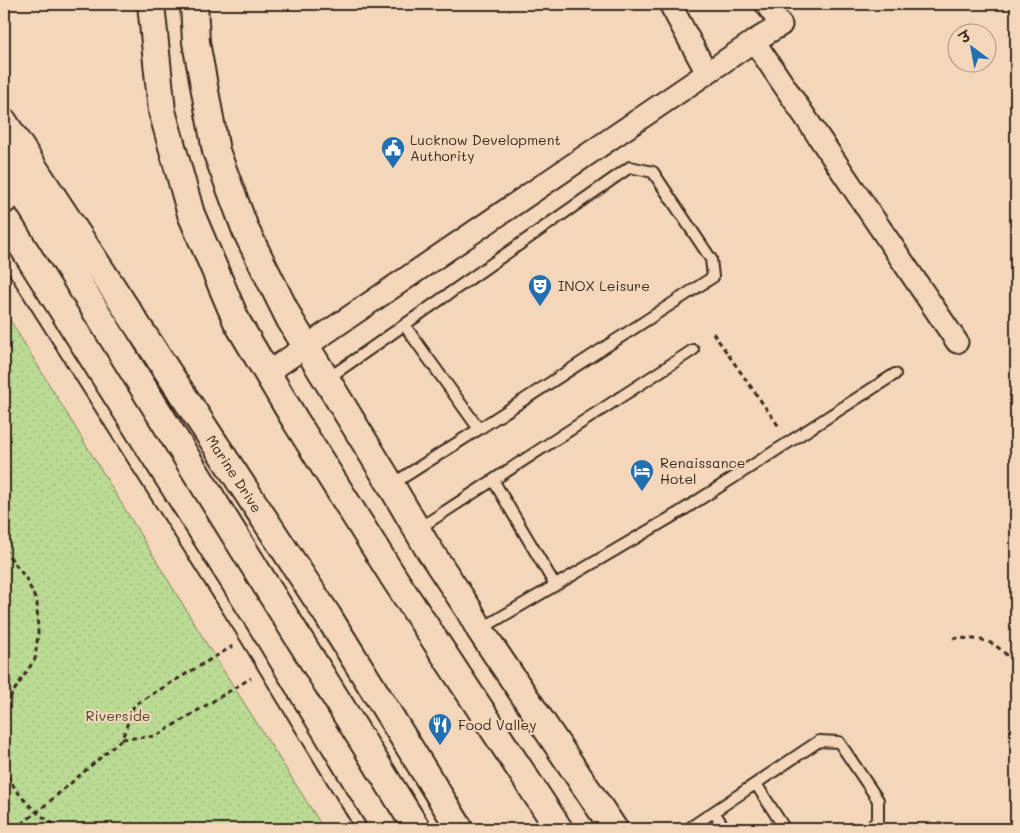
<svg xmlns="http://www.w3.org/2000/svg" width="1020" height="833" font-family="Mali,'Playpen Sans Deva',sans-serif">
	<style>
		.park { fill: url(#park-dots); stroke: #7b8259 }
		.lines { fill: none; stroke-linecap: round; stroke-linejoin: round }
		.service-casing { stroke: #3b2a1e; stroke-width: 14 }
		.minor-casing { stroke: #3b2a1e; stroke-width: 25 }
		.tertiary-casing { stroke: #3b2a1e; stroke-width: 30 }
		.path { stroke: #3b2a1e; stroke-width: 3; stroke-dasharray: 5 4; stroke-linecap: butt }
		.service { stroke: #f4d7bb; stroke-width: 10 }
		.minor { stroke: #f4d7bb; stroke-width: 21 }
		.tertiary { stroke: #f4d7bb; stroke-width: 26 }
		.labels { text-anchor: middle; stroke-width: 4; stroke-linejoin: round; paint-order: stroke }
		.poi-label { font-size: 14px; fill: #3b2a1e; stroke: #f4d7bb; text-anchor: start }
		.street-label { font-size: 14px; fill: #3b2a1e; stroke: #f4d7bb }
		.park-label { font-size: 14px; fill: #4e4530; stroke: #f4d7bb }
	</style>
	<defs>
		<pattern id="park-dots" width="8" height="8" patternUnits="userSpaceOnUse" patternTransform="scale(1.25)"><rect width="8" height="8" fill="#bbdb94"/><path d="M2 2h.1M6 6h.1" fill="none" stroke="#a2bc7f" stroke-width="1.8" stroke-linecap="round"/></pattern>
	</defs>
	<rect width="100%" height="100%" fill="#f4d7bb"/>
	<filter id="ink" filterUnits="userSpaceOnUse"><feTurbulence type="fractalNoise" baseFrequency=".02" numOctaves="2"/><feDisplacementMap in="SourceGraphic" scale="10" xChannelSelector="R" yChannelSelector="G"/><feConvolveMatrix kernelMatrix="1 2 1 2 8 2 1 2 1" color-interpolation-filters="sRGB"/></filter>
	<g filter="url(#ink)">
		<path class="park" d="M4,310l204,336 116,183h-320z"/>
		<g class="lines">
			<g class="service-casing">
				<path id="service" d="M1015,4l1,2
					M4,210l19,-14
					M4,255l242,383 116,191
					M327,379l303,-212 23,5 58,87 2,18 -234,152
					M493,480l62,105
					M391,485l88,-56 -74,-103
					M418,529l275,-179
					M481,629l199,-117 215,-138
					M756,784l29,45
					M714,812l11,17
					M688,829l131,-88 20,1 39,58v20l-10,9"/>
			</g>
			<g class="minor-casing">
				<path id="minor" d="M670,4l37,69
					M754,41l203,301
					M267,373l440,-300 47,-32 27,-16 -15,-21"/>
			</g>
			<g class="tertiary-casing">
				<path id="tertiary" d="M151,4l11,107 29,103 46,108 58,98 99,158 165,251
					M194,4l2,38 20,109 30,80 44,89 101,165 35,60 43,65 11,20 134,199
					M4,122l324,494 132,213
					M4,163l413,666"/>
			</g>
			<path class="path" d="M713,333l67,95
				M4,549l23,31 10,23 1,31 -3,25 -23,35 -8,19
				M953,638c34,1 40,1 63,27
				M122,739l34,-3 95,-58
				M1011,748l5,-6
				M4,767c11,28 32,48 58,62
				M4,827l2,2
				M14,829l22,-16 86,-74 12,-34 99,-59"/>
			<use href="#service" class="service"/>
			<use href="#minor" class="minor"/>
			<use href="#tertiary" class="tertiary"/>
		</g>
	</g>
	<defs>
		<g id="civic-pin" transform="scale(1.25)"><path d="M0 17L-7.5 6A9.5 9.5 0 1 1 7.5 6Z" fill="#1f6fb2" stroke="#f4d7bb"/><path d="M-.6-6.5H3V-4.5H.6V-3L4-1V1h2V6H-6V1h2V-1L-.6-3ZM-1.2 2.5V6h2.4V2.5Z" fill="#fff"/></g>
		<g id="theatre-pin" transform="scale(1.25)"><path d="M0 17L-7.5 6A9.5 9.5 0 1 1 7.5 6Z" fill="#1f6fb2" stroke="#f4d7bb"/><path d="M-5-5.5Q0-4 5-5.5V0Q5 5 0 6Q-5 5-5 0ZM-3.3-2.5H-1v1.5H-3.3ZM1-2.5H3.3v1.5H1ZM-2.8 1Q0 5.5 2.8 1Z" fill="#fff"/></g>
		<g id="hotel-pin" transform="scale(1.25)"><path d="M0 17L-7.5 6A9.5 9.5 0 1 1 7.5 6Z" fill="#1f6fb2" stroke="#f4d7bb"/><path d="M-6-4.5h1.5V1H6V5H4.5V3h-9V5H-6ZM-4 0a1.8 1.8 0 1 1 3.6 0ZM.5 0V-2.5h3Q6-2.5 6 0Z" fill="#fff"/></g>
		<g id="restaurant-pin" transform="scale(1.25)"><path d="M0 17L-7.5 6A9.5 9.5 0 1 1 7.5 6Z" fill="#1f6fb2" stroke="#f4d7bb"/><path d="M-5-6h1v4h1v-4h1v4h1v-4h1v5L-1.5 .5V6h-2V.5L-5-1ZM5-6V6H3V1.5H1.5Q1.5-4 5-6Z" fill="#fff"/></g>
	</defs>
	<g fill-rule="evenodd">
		<use href="#civic-pin" x="393" y="148"/>
		<use href="#theatre-pin" x="540" y="286"/>
		<use href="#hotel-pin" x="642" y="471"/>
		<use href="#restaurant-pin" x="440" y="725"/>
	</g>
	<g class="labels">
		<g class="poi-label">
			<text x="410" y="145">Lucknow Development<tspan x="410" dy="16">Authority</tspan></text>
			<text x="558" y="291">INOX Leisure</text>
			<text x="660" y="468">Renaissance<tspan x="660" dy="16">Hotel</tspan></text>
			<text x="458" y="730">Food Valley</text>
		</g>
		<g class="street-label">
			<text transform="translate(234 474) rotate(57)" y="5">Marine Drive</text>
		</g>
		<g class="park-label">
			<text x="118" y="721">Riverside</text>
		</g>
	</g>
	<rect width="1020" height="833" fill="none" stroke="#f4d7bb" stroke-width="20"/>
	<rect x="10" y="10" width="1000" height="813" fill="none" stroke="#3b2a1e" stroke-width="2" filter="url(#ink)"/>
	<g transform="translate(972 48) rotate(328)"><circle r="24" fill="#f4d7bb" stroke="#aa927c"/>
	<path d="M0-4L9 19L0 12L-9 19Z" fill="#1f6fb2"/>
	<text y="-8" font-size="14" font-weight="bold" text-anchor="middle" fill="#3b2a1e">उ</text>
	</g>
</svg>
